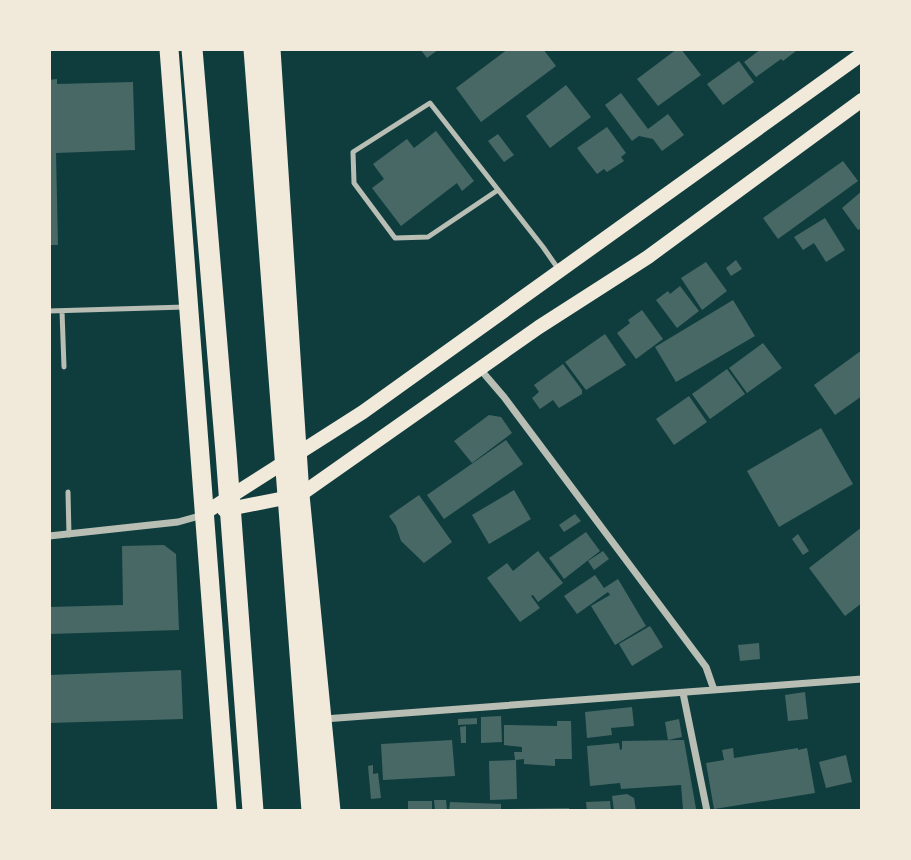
<svg xmlns="http://www.w3.org/2000/svg" width="911" height="860" font-family="Literata,serif">
	<style>
		.building { fill: #486865 }
		.lines { fill: none; stroke-linecap: round; stroke-linejoin: round }
		.service { stroke: #b8beb3; stroke-width: 5 }
		.minor { stroke: #b8beb3; stroke-width: 7 }
		.secondary { stroke: #f1e9da; stroke-width: 14 }
		.trunk { stroke: #f1e9da; stroke-width: 19 }
		.motorway { stroke: #f1e9da; stroke-width: 21 }
	</style>
	<rect width="100%" height="100%" fill="#0f3d3e"/>
	<path class="building" d="M420,49h19l-12,9z
		M508,49h35l13,17 -75,56 -25,-34z
		M677,49h4l20,26 -43,31 -21,-27z
		M761,49h34l1,2 -13,10 -2,-2 -25,18 -12,-15z
		M739,61l15,21 -31,23 -16,-21z
		M57,79v5l76,-2 2,68 -79,3 2,92h-9v-165z
		M566,85l25,32 -41,31 -24,-32z
		M621,93l27,36 20,-15 16,21 -22,16 -9,-12 -14,-3 -7,5 -27,-36z
		M607,127l19,26 -5,4 3,4 -17,11 -3,-3 -7,5 -20,-26z
		M436,131l38,50 -12,10 -5,-8 -56,43 -29,-38 12,-9 -11,-15 34,-25 7,9z
		M498,134l16,21 -10,7 -16,-21z
		M843,161l15,20 -80,58 -15,-21z
		M862,191v37l-4,2 -16,-22z
		M825,218l20,32 -19,12 -12,-19 -11,7 -9,-13z
		M736,260l6,9 -11,7 -5,-8z
		M706,262l21,29 -25,19 -21,-32z
		M680,286l19,25 -22,17 -21,-28 12,-9 2,3z
		M733,300l22,36 -79,46 -21,-35z
		M642,310l21,29 -27,20 -19,-26 13,-10 -2,-3z
		M605,334l21,31 -40,25 -21,-28z
		M763,343l19,25 -35,25 -18,-25z
		M862,350v46l-27,19 -21,-30z
		M563,364l19,26v4l-23,14 -6,-8 -13,9 -8,-11 7,-6 -5,-7z
		M727,369l18,25 -35,25 -18,-25z
		M689,396l18,26 -33,23 -18,-26z
		M489,415l12,2 11,16 -40,30 -18,-22z
		M821,428l32,56 -74,43 -32,-56z
		M506,440l17,24 -79,55 -17,-24z
		M514,490l17,29 -42,25 -17,-29z
		M419,495l33,47 -28,21 -23,-22 -5,-15 -7,-10z
		M575,514l6,7 -17,11 -5,-7z
		M862,527v76l-17,13 -36,-48z
		M586,532l14,19 -36,28 -15,-21z
		M798,534l11,17 -6,4 -11,-16z
		M164,545l12,9 3,76 -130,4v-27l74,-2 -1,-59z
		M538,551l25,32 -25,19 -5,-7 -2,1 9,12 -20,14 -33,-44 20,-15 6,8z
		M603,551l6,8 -15,11 -6,-9z
		M595,575l9,13 14,-9 28,47 -31,19 -24,-39 19,-11 -2,-3 -31,22 -13,-18z
		M650,626l13,21 -31,19 -13,-22z
		M759,643l1,16 -20,2 -2,-16z
		M181,670l2,49 -134,4v-48z
		M805,692l3,27 -20,2 -3,-26z
		M632,707l2,19 -23,2 1,7 -25,3 -2,-26z
		M501,716l1,26 -21,1v-26z
		M477,718v6l-19,1v-6z
		M679,719l3,18 -14,3 -3,-18z
		M557,721h14l1,38h-17v7l-31,-2v-5l-9,1 -1,-8h8v-5l-18,-2v-20l53,1z
		M466,726v17h-5l-1,-16z
		M452,740l3,36 -72,4 -2,-36z
		M678,740h6l12,69h-13l-2,-24 -60,4 -1,-6 -30,3 -3,-40 32,-3 1,7 2,-1v-8z
		M733,748l1,10 64,-10v2l9,-2 8,45 -101,16 -8,-46 18,-3 -2,-10z
		M846,755l6,27 -26,6 -7,-26z
		M516,760l1,39 -27,1 -1,-39z
		M373,765v9l5,-1 3,25 -10,1 -3,-33z
		M627,794l7,4 2,13h-22l-2,-15z
		M434,800h12l1,11h-12z
		M408,801h24v10h-24z
		M610,801l1,10h-24l-1,-9z
		M450,802l51,2v7h-52z
		M569,808v3h-63v-2z"/>
	<g class="lines">
		<path class="service" d="M498,190l-70,47 -33,1 -41,-55 -1,-31 77,-49 113,144 16,23
			M49,311l136,-4
			M62,311l2,56
			M68,492l1,43"/>
		<path class="minor" d="M480,369l24,28 202,270 8,23
			M49,536l129,-14 25,-7
			M683,693l24,118
			M324,719l538,-40"/>
		<path class="secondary" d="M224,510l76,-15 239,-168 109,-70 214,-157
			M203,514l160,-102 499,-358"/>
		<path class="trunk" d="M169,49l58,762
			M271,49l29,446 31,316"/>
		<path class="motorway" d="M192,49l34,403 27,359
			M254,49l58,762"/>
	</g>
	<rect width="911" height="860" fill="none" stroke="#f1e9da" stroke-width="102"/>
</svg>
